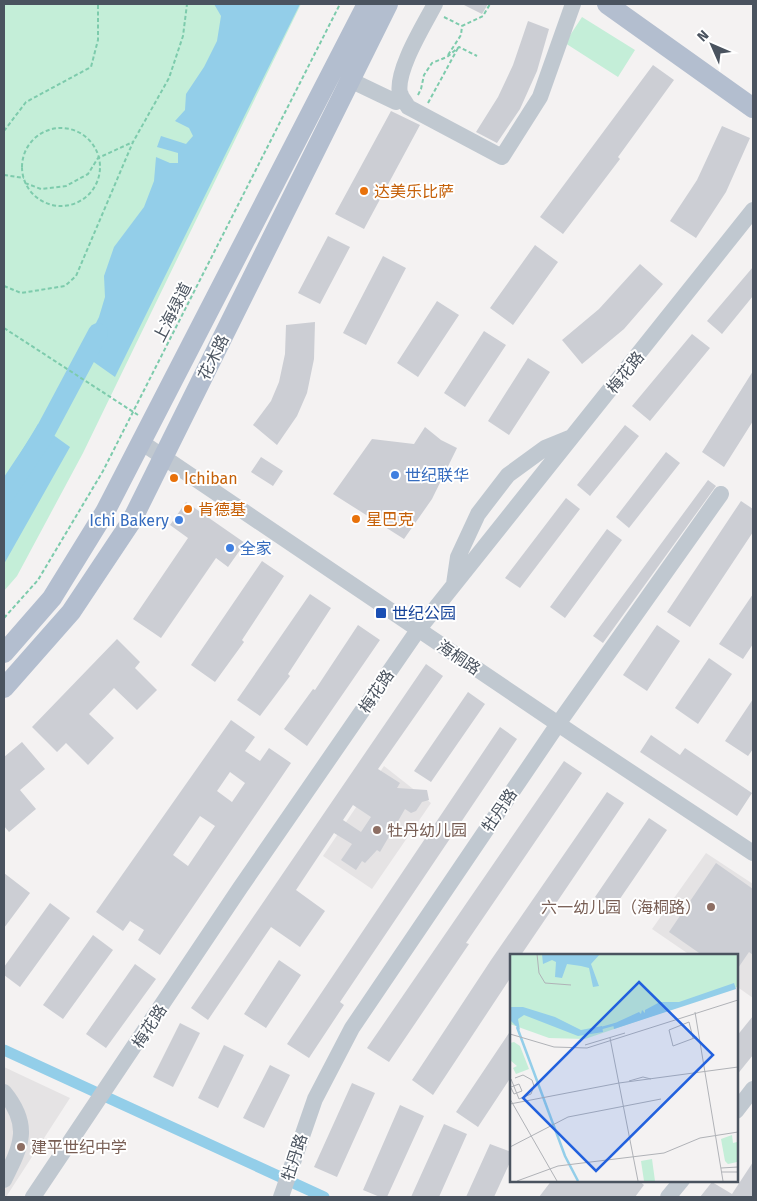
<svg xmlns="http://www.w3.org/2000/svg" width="757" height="1201" font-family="'Fira Sans','Noto Sans SC',sans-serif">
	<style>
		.education { fill: #e5e3e4 }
		.green { fill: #c4eed8 }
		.water { fill: #93cee9 }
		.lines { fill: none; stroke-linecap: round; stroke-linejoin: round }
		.canal { stroke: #93cee9; stroke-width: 11 }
		.river { stroke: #93cee9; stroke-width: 20 }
		.building { fill: #ccced4; fill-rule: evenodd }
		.path { stroke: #7dcbac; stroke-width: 2; stroke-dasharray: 4 2.5; stroke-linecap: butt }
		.minor { stroke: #c0c8d0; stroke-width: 16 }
		.major { stroke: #b3becf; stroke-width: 20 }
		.food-dot { fill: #e8710a; stroke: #fff; stroke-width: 2 }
		.shop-dot { fill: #3f7fe0; stroke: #fff; stroke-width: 2 }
		.transit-dot { fill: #1a4fb4; stroke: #fff; stroke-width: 2 }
		.education-dot { fill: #8d6e63; stroke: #fff; stroke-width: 2 }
		.labels { text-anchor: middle; stroke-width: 4; stroke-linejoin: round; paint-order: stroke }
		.food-label { font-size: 16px; fill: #c56008; stroke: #fff; text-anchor: start }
		.street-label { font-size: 16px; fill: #4a535f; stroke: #fff }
		.shop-label { font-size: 16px; fill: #366cbe; stroke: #fff; text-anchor: start }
		.transit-label { font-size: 16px; fill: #164399; stroke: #fff; text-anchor: start }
		.education-label { font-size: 16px; fill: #785e54; stroke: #fff; text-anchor: start }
		.inset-river { fill: none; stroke: #93cee9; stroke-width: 2.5 }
		.inset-road { fill: none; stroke: #b0b2b7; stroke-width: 1 }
		.view { fill: #2261de; fill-opacity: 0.15; stroke: #2261de; stroke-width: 2.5 }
		.inset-edge { fill: none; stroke: #4a535f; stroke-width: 2.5 }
	</style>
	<rect width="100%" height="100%" fill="#f4f2f2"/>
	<path class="education" d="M384,766l47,37 -59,86 -49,-33z
		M706,853l47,31v114l-17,-12v-31h-46l-38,-26z
		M4,1067l66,31 -64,99h-2z"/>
	<path class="green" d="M4,4h297l-218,449 -66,123 -13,15z
		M582,17l53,33 -17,27 -53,-34z"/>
	<path class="water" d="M214,4h86l-185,373 -34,-24 18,-36 6,-20 -1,-21 10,-29 30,-40 10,-26 2,-24 14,6h8v-10l-21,-6 4,-11 25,8 7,-8 -4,-8 -14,-7 10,-11 1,-16 18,-27 13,-26 4,-25z
		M38,424l32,23 -66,117v-84z"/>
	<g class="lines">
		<path class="canal" d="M4,1050l320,147"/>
		<path class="river" d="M4,495l38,-57 56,-105"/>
	</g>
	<path class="building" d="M462,4h26l-6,10z
		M528,21l21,8 -12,42 -17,38 -23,34 -21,-11 22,-35 15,-32z
		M653,65l21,15 -56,77 2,2 -57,75 -23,-17z
		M391,111l29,14 -56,104 -29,-15z
		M722,126l28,12 -24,54 -30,46 -26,-17 27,-41z
		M328,236l22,11 -30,57 -22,-11z
		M535,245l23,17 -45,63 -23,-17z
		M383,256l23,12 -40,77 -23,-12z
		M640,264l23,20 -39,45 -42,35 -20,-24 37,-31z
		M753,267v29l-31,38 -15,-13z
		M437,301l22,14 -41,62 -21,-14z
		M315,322l-1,37 -7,34 -10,23 -20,29 -24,-20 18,-24 8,-19 6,-28 1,-29z
		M484,331l22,14 -41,62 -21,-14z
		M692,334l18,14 -60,73 -18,-15z
		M528,358l22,14 -41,63 -21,-14z
		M753,371v50l-29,46 -22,-15z
		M625,425l14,11 -49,60 -13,-11z
		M425,427l16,13 16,8 -25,51 -28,40 -71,-45 39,-55 42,5z
		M666,452l14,11 -51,65 -13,-11z
		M261,457l22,14 -10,15 -22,-14z
		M708,480l8,6 -113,157 -10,-7z
		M566,498l14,11 -60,79 -15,-10z
		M741,501l12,8v23l-63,95 -23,-15z
		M186,502l59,41 -17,24 -12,-9 -55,80 -28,-19 55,-81 -18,-13z
		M607,529l15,11 -57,78 -15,-11z
		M262,561l22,15 -42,64 2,2 -29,40 -24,-17z
		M310,594l21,14 -43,66 2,2 -30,40 -23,-16z
		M753,594v50l-10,15 -24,-15z
		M358,625l22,15 -73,106 -23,-17 29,-40 2,1z
		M657,625l23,16 -33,50 -24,-16z
		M117,639l23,23 -5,6 22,22 -20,20 -23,-22 -25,26 25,24 -26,27 -22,-22 -9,9 -25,-25z
		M709,658l23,16 -34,50 -23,-16z
		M426,664l17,12 -65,93 22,14 -3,5 30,2 2,10 -7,2 -6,9 -5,2 -6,-4 -25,43 -3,-2 -12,13 -3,-2 -6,9 -15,-10 11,-16 -18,-11 -38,57 29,21 -25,36 -29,-20 -63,93 -17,-12zM353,805l18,12 -10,15 -18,-12z
		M468,692l17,12 -54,78 -17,-11z
		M753,699v50l-5,7 -23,-15z
		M231,720l24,17 -10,14 15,10 9,-13 22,15 -131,192 -22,-15 6,-10 -14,-9 -7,10 -27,-19zM230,772l15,11 -13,19 -15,-11zM200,816l15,10 -27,40 -15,-11z
		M500,727l17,12 -177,263 4,3 -35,53 -22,-14z
		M651,735l29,20 5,-7 67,45 -15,23 -97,-64z
		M22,742l23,27 -25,21 16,19 -27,23 -5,-6v-69z
		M564,761l18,12 -116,170 3,1 -80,118 -22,-14z
		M607,792l17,11 -103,152h-10v22l-78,118 -21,-15 79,-120z
		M649,818l18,12 -54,79 -18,-12z
		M716,863l37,26v66l-4,-3 -13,19v-16h-34l-33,-23z
		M4,873l26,20 -26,35z
		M50,903l20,15 -50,69 -16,-12v-8z
		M93,935l20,15 -50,69 -20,-14z
		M279,960l22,15 -35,53 -22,-14z
		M135,964l21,15 -50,69 -20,-14z
		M753,1016v39l-17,21v-39z
		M180,1023l20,10 -27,54 -20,-10z
		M511,1030v47l-33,50 -22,-15z
		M224,1045l20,10 -26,53 -20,-10z
		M270,1065l20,10 -26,53 -21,-10z
		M352,1083l23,10 -38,84 -23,-10z
		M400,1105l24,11 -37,81h-7l-17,-7z
		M444,1124l23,10 -28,63h-28z
		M490,1144l21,8v8l-17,37h-28z
		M753,1162v35h-53l12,-15 20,12z
		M552,1180h86l6,5 -9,12h-96z"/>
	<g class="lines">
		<path class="path" d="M444,17l18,9
			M448,55l13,-20 1,-9 21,-10 7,-12
			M418,95l3,-6 3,-14 8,-12 15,-6 12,-10 18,9
			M428,103l30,-55
			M22 167a39 39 0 1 1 78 0a39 39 0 1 1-78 0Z
			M4,131l22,-29 65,-35 7,-27v-36
			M4,175l20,3
			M25,183l16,6 25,-3 22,-12 10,-16 35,-16
			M4,286l17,7 44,-7 11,-10 57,-134 36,-64 14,-42 4,-32
			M4,328l134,87
			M4,618l34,-38 65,-109 237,-467"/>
		<path class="minor" d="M435,4c-11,21 -40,67 -35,90 2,4 6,9 8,13l94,50 38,-60 33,-93
			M350,80l46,22 5,-7
			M141,442l435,294 177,117
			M454,584l4,-27 20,-43 30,-39 37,-27 27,-11
			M4,1092c27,33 18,53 0,88
			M736,1111l17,-22
			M33,1197l207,-309 178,-258 335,-420
			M281,1197l34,-98 37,-71 206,-304 163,-230
			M668,1197l14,-17"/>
		<path class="major" d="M607,4l146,104
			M4,653l48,-55 53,-86 262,-508
			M4,688l67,-76 60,-90 257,-518"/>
	</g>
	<g class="food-dot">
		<circle cx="364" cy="191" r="5"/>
		<circle cx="174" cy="478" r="5"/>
		<circle cx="188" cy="509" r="5"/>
		<circle cx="356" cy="519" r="5"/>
	</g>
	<g class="shop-dot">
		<circle cx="395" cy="475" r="5"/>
		<circle cx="179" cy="520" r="5"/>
		<circle cx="230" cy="548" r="5"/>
	</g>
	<rect class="transit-dot" x="375" y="607" width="12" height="12" rx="2.5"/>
	<g class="education-dot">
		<circle cx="377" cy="830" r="5"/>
		<circle cx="711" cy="907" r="5"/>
		<circle cx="21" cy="1147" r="5"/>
	</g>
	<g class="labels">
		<g class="food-label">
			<text x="374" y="197">达美乐比萨</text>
			<text x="184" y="484">Ichiban</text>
			<text x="198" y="515">肯德基</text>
			<text x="366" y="525">星巴克</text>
		</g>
		<g class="street-label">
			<text transform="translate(172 312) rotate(-63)" y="6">上海绿道</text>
			<text transform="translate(213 357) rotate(-64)" y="6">花木路</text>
			<text transform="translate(625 372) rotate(-51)" y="6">梅花路</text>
			<text transform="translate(459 657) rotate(34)" y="6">海桐路</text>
			<text transform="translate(376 691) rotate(-56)" y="6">梅花路</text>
			<text transform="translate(499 810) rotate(-56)" y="6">牡丹路</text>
			<text transform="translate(149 1026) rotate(-57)" y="6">梅花路</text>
			<text transform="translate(294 1157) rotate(-72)" y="6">牡丹路</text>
		</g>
		<g class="shop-label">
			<text x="405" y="481">世纪联华</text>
			<text x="169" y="526" text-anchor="end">Ichi Bakery</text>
			<text x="240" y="554">全家</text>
		</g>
		<g class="transit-label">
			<text x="392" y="619">世纪公园</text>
		</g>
		<g class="education-label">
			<text x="387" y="836">牡丹幼儿园</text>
			<text x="701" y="913" text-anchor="end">六一幼儿园（海桐路）</text>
			<text x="31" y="1153">建平世纪中学</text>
		</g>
	</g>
	<g transform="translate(510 954)">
		<rect width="228" height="228" fill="#f4f2f2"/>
		<path d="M0,0h227v33l-152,52 -36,-1 -39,-14zM4,88l6,4 9,23 -13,5 -3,-6 4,-2 -7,-6v-17zM222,181l1,8 4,-1v20l-9,2 -3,-3 -4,-22zM142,205l3,22h-11l-3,-20z" fill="#c4eed8"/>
		<path d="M32,0h58l-9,10 8,22 -6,1 -4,-19 -8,-2 -14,-2 -5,14 -7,-1 1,-15 -4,-2 -9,4zM224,29l2,6 -122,40 -1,-5 26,-12 2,2 1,-4 3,3v-3l15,-8h19zM0,53h13l32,10 26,13 21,-4 1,6 -25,4 -54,-21 -6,4 2,11 -10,-10z" fill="#93cee9"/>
		<path class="inset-river" d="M7,73l48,129 13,25M88,75l18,-5"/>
		<path class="inset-road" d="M27,0l2,19 6,10 26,2M185,58l28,169M0,80l44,13 33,1 151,-48M100,84l28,143M183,84l-4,-16 -20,8 4,16 24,-9M75,91l40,-12M1,125l8,20 12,-5 3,-8 -2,-6 -9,-5 -8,3M119,127l14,-4 8,2M1,133l8,-3 3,7 -8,3 -3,-6M0,145l47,82M0,150l109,-21 119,-16M0,193l58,-30 93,-18M211,214l17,-1M211,218h17M7,227l41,-15 106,-13 36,-15 38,-6"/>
		<path class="view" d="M129,28l74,73 -117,116 -73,-73z"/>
		<rect width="228" height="228" class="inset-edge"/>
	</g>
	<rect width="757" height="1201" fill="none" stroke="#4a535f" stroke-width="10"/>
	<g transform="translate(712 45) rotate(315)" stroke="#ffffff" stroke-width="4" paint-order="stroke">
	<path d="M0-4L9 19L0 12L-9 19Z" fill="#4a535f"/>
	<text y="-8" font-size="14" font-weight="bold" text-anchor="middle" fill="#4a535f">N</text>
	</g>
</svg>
